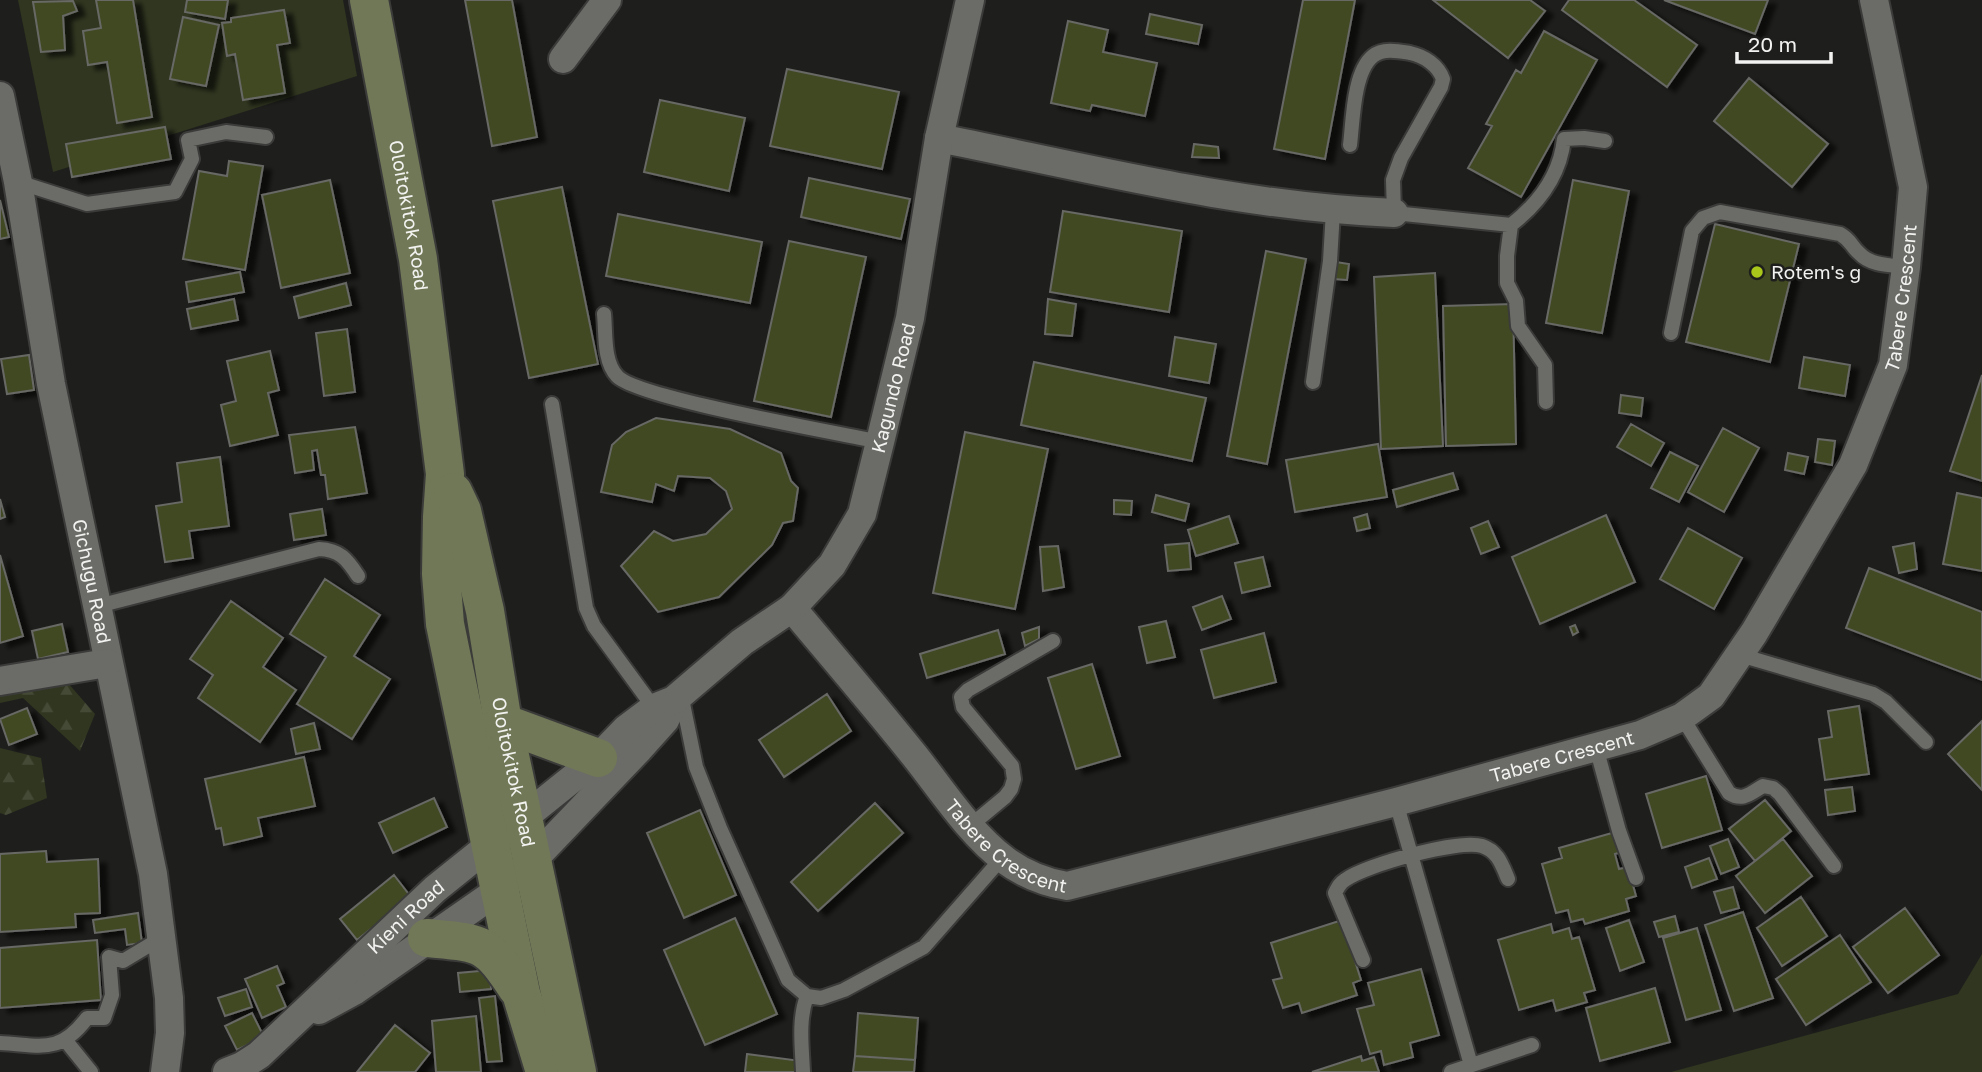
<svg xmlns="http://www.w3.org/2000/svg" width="1982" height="1072" font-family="'Golos Text',sans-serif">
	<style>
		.grass { fill: #303620 }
		.forest { fill: url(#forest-firs) }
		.building { fill: #404924; stroke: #676865; stroke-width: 2; filter: url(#shadow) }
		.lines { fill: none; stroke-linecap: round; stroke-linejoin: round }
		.lane-casing { stroke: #3b3c3a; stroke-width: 18 }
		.street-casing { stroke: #3b3c3a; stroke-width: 32 }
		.secondary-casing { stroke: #3b3c3a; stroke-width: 42 }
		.lane { stroke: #6b6c68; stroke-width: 14 }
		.street { stroke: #6b6c68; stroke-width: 28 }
		.secondary { stroke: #717857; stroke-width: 38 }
		.poi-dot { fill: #a9c71a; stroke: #1e1f1c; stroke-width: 2.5 }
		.labels { text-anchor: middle; stroke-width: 5; stroke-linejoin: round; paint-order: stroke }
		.street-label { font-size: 19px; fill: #f2f3f0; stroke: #1e1f1c }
		.poi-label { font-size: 19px; fill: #f2f3f0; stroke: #1e1f1c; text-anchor: start }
	</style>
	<defs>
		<pattern id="forest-firs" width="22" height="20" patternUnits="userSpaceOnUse" patternTransform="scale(1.75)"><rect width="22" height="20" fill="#303620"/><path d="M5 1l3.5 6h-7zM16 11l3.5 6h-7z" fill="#444a36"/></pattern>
		<filter id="shadow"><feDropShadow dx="8" dy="4.5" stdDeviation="2" flood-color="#0009"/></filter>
	</defs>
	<rect width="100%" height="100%" fill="#1e1f1c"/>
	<path class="grass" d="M18,0h325l14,76 -304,96z
		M1982,954v118h-311l287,-78z"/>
	<path class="forest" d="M13,663l54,19 28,32 -15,37 -57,-53 -23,5v-30z
		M0,748l41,10 6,40 -41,17 -6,-2z"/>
	<path class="building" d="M96,0h37l19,117 -35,6 -10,-61 -19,3 -5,-34 18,-3z
		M187,0h41l-3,19 -40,-7z
		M465,0h47l25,137 -45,9z
		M1303,0h52l-30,159 -51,-10z
		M1433,0h97l15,11 -37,47z
		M1569,0h65l63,45 -30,42 -105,-77z
		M1664,0h104l-13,34z
		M73,1l4,10 -14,5 2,34 -24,2 -8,-50z
		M284,10l6,33 -13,2 8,48 -42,7 -8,-46 -8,2 -5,-33 9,-1v-4z
		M1150,14l52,11 -4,19 -52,-10z
		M183,17l36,8 -13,61 -36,-7z
		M1068,21l40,9 -5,22 54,11 -12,53 -53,-11 -2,6 -39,-8z
		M1544,31l53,29 -76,137 -53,-29 24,-42 -6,-2 30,-54 5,3z
		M787,69l112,23 -17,77 -112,-23z
		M1749,78l79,66 -36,43 -78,-66z
		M660,100l85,18 -16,73 -85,-19z
		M165,127l6,32 -99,18 -6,-33z
		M1194,144l24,3 1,11 -27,-1z
		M229,161l34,5 -18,104 -62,-11 16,-88 28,5z
		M809,178l101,21 -9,40 -100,-22z
		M330,180l20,93 -69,15 -19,-93z
		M1573,180l56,11 -27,142 -56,-10z
		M562,187l36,177 -69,14 -36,-177z
		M0,200l9,37 -9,2z
		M1063,211l119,20 -13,81 -119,-20z
		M618,214l144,28 -12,61 -144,-27z
		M1715,224l84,20 -29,118 -84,-20z
		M789,241l77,16 -35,160 -77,-16z
		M1266,251l40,8 -39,205 -40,-8z
		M1336,262l13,2 -2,16 -14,-1z
		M240,272l4,20 -55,10 -3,-20z
		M1435,273l8,173 -62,3 -7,-172z
		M346,283l5,22 -52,13 -5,-21z
		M234,299l4,21 -47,9 -4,-20z
		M1048,299l28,5 -4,32 -27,-2z
		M1513,304l3,140 -70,2 -3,-140z
		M347,329l8,63 -31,4 -8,-63z
		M1175,337l41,7 -7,39 -40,-7z
		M270,351l9,39 -11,3 10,42 -48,11 -9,-41 15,-4 -9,-40z
		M29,355l5,35 -27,4 -6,-35z
		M1804,357l46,8 -5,31 -46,-8z
		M1034,362l172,36 -14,63 -171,-36z
		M1982,375v106l-32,-10z
		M1621,395l22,3 -2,18 -22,-3z
		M656,418l74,11 51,24 10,28 7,7 -5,33 -10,2 -11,22 -53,52 -61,15 -37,-46 33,-35 19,10 33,-7 26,-25 -6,-18 -16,-13 -32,-2 -4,15 -18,-7 -4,18 -51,-10 11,-47 14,-13z
		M1631,424l33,19 -13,23 -34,-19z
		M355,427l12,66 -39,6 -3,-24h-4l-4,-25 -5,1 2,19 -19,3 -6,-38z
		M1723,428l36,20 -35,64 -36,-20z
		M965,432l83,17 -33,160 -82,-16z
		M1818,439l17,2 -3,24 -17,-3z
		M1378,444l9,53 -92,15 -9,-52z
		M1670,452l28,14 -19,36 -28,-14z
		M1788,453l20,4 -4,17 -19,-4z
		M220,457l9,69 -40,5 4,27 -28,4 -9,-56 26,-4 -5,-39z
		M1453,473l5,16 -61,18 -4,-17z
		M1957,493l25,5v73l-39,-7z
		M1156,495l33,9 -4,17 -33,-9z
		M0,499l5,18 -5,2z
		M1114,500l18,1 -1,14 -17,-1z
		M322,509l4,26 -32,5 -4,-26z
		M1367,514l3,14 -13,3 -3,-13z
		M1606,515l29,67 -95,42 -28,-67z
		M1229,516l9,27 -42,13 -8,-26z
		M1488,521l11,26 -18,7 -10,-26z
		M1688,528l54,30 -28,51 -54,-30z
		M1189,543l2,26 -23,2 -3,-26z
		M1914,543l3,26 -18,4 -6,-26z
		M1058,546l6,41 -21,4 -3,-44z
		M0,555l23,81 -23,7z
		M1263,557l7,29 -28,7 -7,-30z
		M1869,568l113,44v68l-136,-52z
		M325,579l55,36 -26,41 36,23 -38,60 -55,-35 29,-47 -36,-23z
		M1222,596l9,23 -29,11 -9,-23z
		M231,601l52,37 -20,29 33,23 -36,52 -62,-44 15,-23 -23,-16z
		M1166,621l9,36 -28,6 -8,-36z
		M62,624l6,28 -30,7 -6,-28z
		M1575,625l3,7 -5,3 -3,-8z
		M1039,627v12l-14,7 -3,-13z
		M998,630l7,24 -78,24 -7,-24z
		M1264,633l12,49 -62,16 -13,-48z
		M1092,664l28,92 -44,13 -28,-91z
		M827,694l24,37 -67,46 -25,-37z
		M1859,706l10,68 -44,6 -6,-41 13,-2 -4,-26z
		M27,708l10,26 -28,11 -9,-26z
		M1982,721v69l-34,-36z
		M314,723l6,26 -24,5 -5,-25z
		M304,757l11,49 -57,12 4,18 -38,9 -3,-17 -5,1 -11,-50z
		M1706,776l16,54 -60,18 -16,-54z
		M1852,787l3,24 -27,4 -3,-25z
		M434,798l13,29 -54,26 -14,-30z
		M1765,800l26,31 -36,30 -26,-32z
		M875,803l28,30 -85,78 -27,-29z
		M700,810l36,85 -52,23 -37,-85z
		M1619,831l6,20 -10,3 4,15 9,-2 8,29 -10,3 3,12 -44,13 -2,-5 -12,3 -3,-12 -12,3 -14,-49 20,-6 -3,-10z
		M1728,839l11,28 -18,7 -11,-28z
		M1783,839l29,37 -47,37 -29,-37z
		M46,851l1,11 51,-3 2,54 -25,1 1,13 -76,5v-78z
		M1709,858l8,21 -25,9 -7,-21z
		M394,875l17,22 -54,43 -17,-21z
		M1733,887l6,21 -18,5 -7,-21z
		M1801,897l26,39 -45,30 -25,-38z
		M1905,908l34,47 -51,38 -35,-46z
		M1743,912l30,86 -39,13 -29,-86z
		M138,913l4,30 -15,2 -2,-16 -30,4 -2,-13z
		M1675,916l4,16 -20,5 -5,-15z
		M735,918l42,96 -72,31 -41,-95z
		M1342,920l19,60 -8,3 4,12 -55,18 -3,-10 -16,5 -10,-28 9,-2 -11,-35z
		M1629,920l15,42 -24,9 -14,-43z
		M1551,924l2,9 16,-5 3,11 7,-2 16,53 -11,3 3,9 -31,9 -3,-11 -34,10 -21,-70z
		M1697,928l24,82 -35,10 -23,-82z
		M1840,935l31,47 -65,43 -30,-46z
		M97,940l4,60 -101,8v-60z
		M277,966l7,17 -7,3 9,21 -24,11 -17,-39z
		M1421,969l18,66 -29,8 3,14 -29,8 -3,-14 -11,3 -13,-45 17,-4 -6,-22z
		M490,970l1,19 -31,3 -2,-19z
		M1655,988l15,54 -70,19 -14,-53z
		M246,989l6,18 -27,9 -7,-18z
		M495,996l7,65 -15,1 -8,-64z
		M252,1013l12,24 -27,13 -12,-24z
		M858,1013l60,5 -3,42 -60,-4z
		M476,1016l5,56h-45l-4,-51z
		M395,1025l35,28 -15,19h-58z
		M747,1054l54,7 -2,11h-54z
		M855,1056l60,4 -1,12h-61z
		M1361,1056l1,5 12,-4 5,15h-67z"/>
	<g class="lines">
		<g class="lane-casing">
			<path id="lane" d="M1350,145c3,-23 3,-73 23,-89 10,-8 25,-5 37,-3 14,3 28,12 33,26l-2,8 -40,71 -8,22 1,33 117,12
				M18,182l69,22 88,-12 17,-33 -4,-19 38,-8 40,5
				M604,314c2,19 -1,47 13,62 19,22 222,57 263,66
				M1671,333l21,-102 11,-13 17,-6 120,22c11,6 11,12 19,19 12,13 31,12 47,14
				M1313,382l17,-121 3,-50
				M1546,402l-1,-37 -27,-39 -2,-25 -9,-18v-27l4,-31c27,-21 49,-50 53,-86l20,-1 21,3
				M552,404l34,204 8,18 60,82
				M98,606l221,-57c21,1 28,10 39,27
				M1740,655l133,39 13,8 40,40
				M681,694l15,73 24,61 68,152 19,16 14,2 23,-8 80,-43 78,-89
				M1682,717l47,76c14,9 22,0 34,-7l10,2 7,6 54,72
				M1596,747l23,84 17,47
				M1396,802l75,263
				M970,826l35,-29 6,-8 3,-10 -2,-13 -49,-59 -2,-10 7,-7 85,-49
				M1363,960l-28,-67c3,-6 5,-10 10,-13 20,-15 114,-41 137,-34 16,5 20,19 26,33
				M66,1041l25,31
				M0,1043c41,2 59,12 87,-25h17l8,-23 -3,-38 14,4 40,-24
				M803,1072c-1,-25 -5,-52 4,-76
				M1451,1072l81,-27"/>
		</g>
		<g class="street-casing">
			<g id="street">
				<path d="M563,59l44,-59"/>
				<path id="s1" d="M0,96l18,86 33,202 102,490 16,124 1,35 -5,39"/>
				<path d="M939,138c150,30 301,69 455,75"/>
				<path id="s2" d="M792,608c41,49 82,97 122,147 28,35 55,78 91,105 19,14 38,22 62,26l329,-84 244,-67 42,-18 29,-21 43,-63 99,-168 40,-100 13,-98 7,-80 -39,-187"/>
				<path d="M0,681l107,-18"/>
				<path d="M319,1010l35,-19 145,-101 33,-29 107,-112 26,-29 7,-15"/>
				<path id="s3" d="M227,1072l15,-6 17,-11 176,-166 163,-131 28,-29 28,-21 20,-8 68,-58 50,-34 40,-43 30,-51 18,-72 30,-124 29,-180 31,-138"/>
			</g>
		</g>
		<g class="secondary-casing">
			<g id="secondary">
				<path id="s4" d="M369,0l49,259 27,215 -3,43 -1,57 4,50 76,369 24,79"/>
				<path id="s5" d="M453,492l9,19 23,100 18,112 74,349"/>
				<path d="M503,723l95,35"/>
				<path d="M427,938c55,5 59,3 90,50"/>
			</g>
		</g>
		<use href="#lane" class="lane"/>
		<use href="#street" class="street"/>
		<use href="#secondary" class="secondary"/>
	</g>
	<circle class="poi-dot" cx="1757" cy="272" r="7"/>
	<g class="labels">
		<g class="street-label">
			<text dy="7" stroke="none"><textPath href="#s4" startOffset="219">Oloitokitok Road</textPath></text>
			<text dy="7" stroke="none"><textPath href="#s2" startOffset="1519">Tabere Crescent</textPath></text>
			<text dy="7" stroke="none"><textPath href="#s3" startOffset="982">Kagundo Road</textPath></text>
			<text dy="7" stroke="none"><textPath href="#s1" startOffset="494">Gichugu Road</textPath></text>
			<text dy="7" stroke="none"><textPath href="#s2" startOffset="910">Tabere Crescent</textPath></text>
			<text dy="7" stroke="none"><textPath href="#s5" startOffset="287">Oloitokitok Road</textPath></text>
			<text dy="7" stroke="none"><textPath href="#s2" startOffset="324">Tabere Crescent</textPath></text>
			<text dy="7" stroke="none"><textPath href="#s3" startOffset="238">Kieni Road</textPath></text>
		</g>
		<g class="poi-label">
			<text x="1771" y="279">Rotem's g</text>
		</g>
	</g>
	<path d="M1737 52v10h94v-10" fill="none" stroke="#f2f3f0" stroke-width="3.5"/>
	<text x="1748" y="52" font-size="21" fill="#f2f3f0" stroke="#1e1f1c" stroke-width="5" paint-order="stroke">20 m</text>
</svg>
